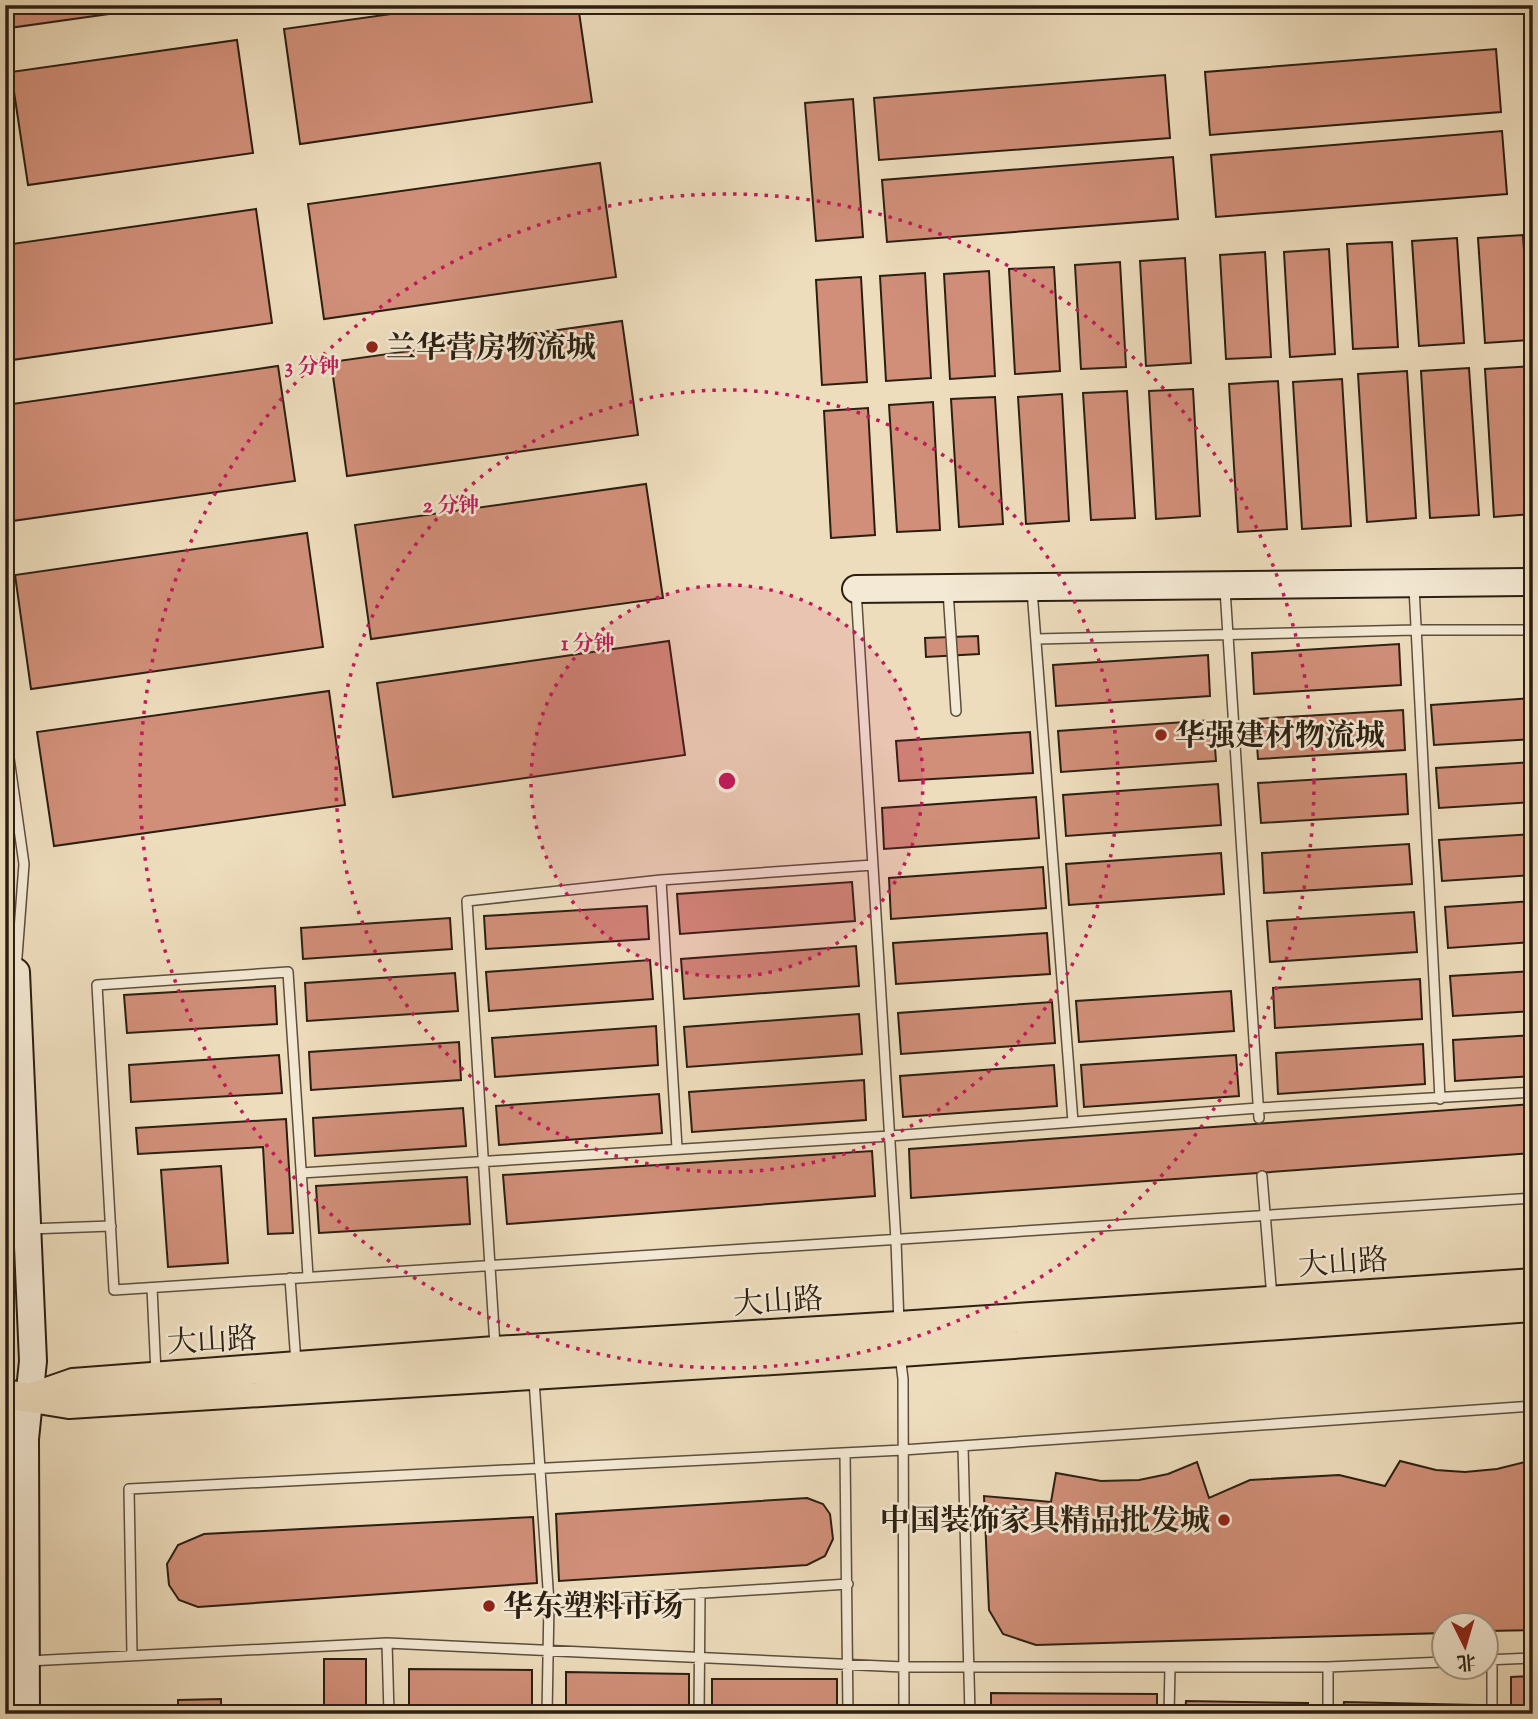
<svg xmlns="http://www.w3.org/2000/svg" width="1538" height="1719" font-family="'Sorts Mill Goudy','Noto Serif SC',serif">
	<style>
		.building { fill: #d18f79; stroke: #2b1f12; stroke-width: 2 }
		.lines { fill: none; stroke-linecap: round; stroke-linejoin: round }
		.lane-casing { stroke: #5c4e3d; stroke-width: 12 }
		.secondary-casing { stroke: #2b1f12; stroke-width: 30 }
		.primary-casing { stroke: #2b1f12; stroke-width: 32 }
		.lane { stroke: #f4e9d4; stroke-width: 9 }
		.secondary { stroke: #f4e9d4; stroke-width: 26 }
		.primary { stroke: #eeddbd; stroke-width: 28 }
		.ring { fill: none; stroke: #c2185b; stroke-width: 3.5; stroke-dasharray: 3.5 7 }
		.poi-dot { fill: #8f2418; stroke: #f4e9d4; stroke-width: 2.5 }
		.labels { text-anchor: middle; stroke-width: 5; stroke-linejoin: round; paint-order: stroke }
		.poi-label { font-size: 30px; font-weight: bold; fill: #2b1f12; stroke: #f4e9d4; text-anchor: start }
		.street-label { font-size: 30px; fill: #2b1f12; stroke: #f4e9d4 }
		.centre { fill: #c2185b; stroke: #f4e9d4; stroke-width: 3.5 }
		.ring-label { font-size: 21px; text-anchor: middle; font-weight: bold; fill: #c2185b; stroke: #f4e9d4; stroke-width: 5; stroke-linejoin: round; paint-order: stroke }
	</style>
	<rect width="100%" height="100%" fill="#eeddbd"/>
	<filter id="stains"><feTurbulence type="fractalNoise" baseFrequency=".00286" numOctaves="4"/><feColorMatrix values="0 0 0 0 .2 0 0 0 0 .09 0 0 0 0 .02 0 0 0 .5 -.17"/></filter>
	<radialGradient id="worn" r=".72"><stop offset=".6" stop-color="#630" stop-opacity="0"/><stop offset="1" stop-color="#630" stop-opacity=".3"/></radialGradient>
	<path class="building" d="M6,5h167l-164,23z
		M455,5h123l14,97 -292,42 -16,-115z
		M237,40l16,113 -225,32 -17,-113z
		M1496,49l5,63 -291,23 -5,-63z
		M1165,75l5,63 -291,22 -5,-62z
		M853,99l10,138 -47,4 -11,-138z
		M1502,131l5,63 -291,23 -5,-62z
		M1173,157l5,62 -291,23 -5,-62z
		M600,163l16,114 -292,42 -16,-115z
		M256,209l16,114 -267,38v-116z
		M1523,235l7,105 -45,3 -7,-105z
		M1457,238l7,105 -45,3 -7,-105z
		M1392,242l6,105 -45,2 -6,-105z
		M1329,249l6,105 -45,3 -6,-105z
		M1265,252l6,105 -45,2 -6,-104z
		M1185,258l6,105 -45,3 -6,-105z
		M1120,262l6,105 -45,2 -6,-104z
		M1054,267l6,104 -45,3 -6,-105z
		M989,271l6,105 -45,3 -6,-105z
		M925,273l6,105 -45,3 -6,-105z
		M861,277l6,105 -45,3 -6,-105z
		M622,321l16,114 -291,41 -16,-114z
		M278,366l17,115 -290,41v-117z
		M1533,366v148l-39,3 -9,-148z
		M1469,368l10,147 -49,3 -9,-147z
		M1407,371l9,147 -49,4 -9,-148z
		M1342,379l9,147 -49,3 -9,-147z
		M1278,381l9,148 -49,3 -9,-148z
		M1193,389l7,127 -44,3 -7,-128z
		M1127,391l8,127 -44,2 -8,-127z
		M1062,394l7,127 -43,3 -8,-127z
		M995,397l8,127 -44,3 -8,-128z
		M933,402l7,128 -43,2 -8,-127z
		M868,408l7,127 -44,3 -7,-127z
		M646,484l17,114 -292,41 -16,-114z
		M307,533l16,114 -292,42 -16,-114z
		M978,636l1,18 -53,3 -1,-19z
		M669,641l16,114 -292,42 -16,-114z
		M1399,644l2,41 -147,9 -2,-41z
		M1208,655l2,41 -154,10 -3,-41z
		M329,691l16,114 -291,41 -17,-114z
		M1533,698v41l-99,6 -3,-40z
		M1403,710l2,40 -147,9 -3,-40z
		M1213,720l3,41 -155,11 -3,-41z
		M1030,732l3,41 -134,8 -3,-40z
		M1533,762v40l-94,6 -3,-40z
		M1406,774l2,40 -147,9 -3,-40z
		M1218,784l3,41 -155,11 -3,-41z
		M1036,797l3,41 -155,11 -2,-41z
		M1533,834v41l-91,6 -3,-41z
		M1409,844l3,40 -148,9 -2,-40z
		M1221,853l3,41 -155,11 -3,-41z
		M1043,867l3,41 -155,11 -2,-41z
		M852,882l3,39 -175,13 -3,-40z
		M1533,901v41l-85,6 -3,-41z
		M647,906l2,33 -163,10 -2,-33z
		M1414,912l3,40 -147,10 -3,-41z
		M450,918l2,31 -149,10 -2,-31z
		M1047,933l3,41 -154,10 -3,-41z
		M856,946l3,40 -175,13 -3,-40z
		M650,960l3,39 -164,12 -3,-39z
		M1533,971v40l-80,5 -3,-40z
		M455,973l3,38 -151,10 -2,-38z
		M1420,979l2,40 -147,9 -2,-40z
		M275,986l2,38 -150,9 -3,-38z
		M1231,991l3,40 -155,11 -3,-41z
		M1052,1002l3,41 -154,11 -3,-41z
		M859,1014l3,40 -175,13 -3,-40z
		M656,1026l2,39 -163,12 -3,-39z
		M1533,1035v41l-78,5 -2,-41z
		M459,1042l2,38 -150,10 -2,-38z
		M1423,1044l2,40 -147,10 -2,-41z
		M279,1055l3,38 -151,9 -2,-37z
		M1236,1055l3,41 -155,11 -3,-42z
		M1054,1065l3,41 -154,11 -3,-41z
		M864,1080l2,40 -174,12 -3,-40z
		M659,1094l3,39 -163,12 -3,-39z
		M1533,1104v49l-622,45 -2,-49z
		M463,1108l3,38 -151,10 -2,-38z
		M286,1119l7,114 -25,1 -5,-87 -125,7 -2,-26z
		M872,1151l3,45 -368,28 -4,-49z
		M221,1166l7,97 -60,4 -7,-97z
		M467,1177l3,47 -151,9 -3,-47z
		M1533,1460v170l-47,1v-7h-42v9l-408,12 -33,-11 -14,-24 -5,-114 67,6 5,-29 45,8 38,-1 29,-6 29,-12 12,36 41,-18 89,-5 46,11 15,-25 36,9 29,2 32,-3z
		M807,1498l16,6 7,10 3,25 -8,17 -18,9 -248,16 -3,-67z
		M533,1517l4,66 -339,24 -19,-7 -10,-15 -2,-21 11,-19 26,-11z
		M324,1659h42v55h-42z
		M409,1669l123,1v44h-123z
		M566,1672l123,2v40h-123z
		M1533,1676v38h-22v-37z
		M712,1679h125v35h-125z
		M991,1693l166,1v20h-166z
		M221,1699v15h-43v-14z
		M1186,1701l122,2v11h-123z
		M1344,1702l132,3v9h-133z"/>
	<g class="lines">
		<g class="lane-casing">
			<path id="lane" d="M5,190l3,18 -3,1
				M1414,587l26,512
				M1225,589l34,529
				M856,590l40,650 3,84
				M1032,590l41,532
				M948,591l8,120
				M1036,639l379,-9h118
				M5,730l19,134 -8,106
				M661,880l16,268
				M301,1173l589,-37 368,-28 275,-16
				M1262,1176l10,122
				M29,1229l82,-3
				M308,1276l-20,-304 -191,13 17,305 1419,-92
				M290,1278l6,85
				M152,1288l4,85
				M495,1346l-28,-445 194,-21 212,-15
				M900,1355l3,24 1,335
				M534,1380l15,223 -2,111
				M963,1446l7,268
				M845,1453l3,261
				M549,1603l299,-19
				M387,1643l2,71
				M132,1654l-3,-165 774,-39 630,-44
				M1486,1660l47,-2
				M28,1661l359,-18 516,24h425l116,-5
				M699,1714l1,-121
				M1169,1714l1,-47
				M1328,1714v-47
				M1492,1714v-55"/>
		</g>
		<g class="secondary-casing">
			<path id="secondary" d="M856,589l677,-7
				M16,972l17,389 -8,78 1,275"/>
		</g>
		<g class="primary-casing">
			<path id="primary" d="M5,1394l25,4 43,-15 422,-32 404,-25 634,-43
				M38,1399l31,5 831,-52 633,-45"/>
		</g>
		<use href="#lane" class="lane"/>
		<use href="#secondary" class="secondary"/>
		<use href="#primary" class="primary"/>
	</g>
	<circle cx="727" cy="781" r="196" fill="#c2185b" fill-opacity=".12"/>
	<g class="ring">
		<circle cx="727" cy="781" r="196"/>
		<circle cx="727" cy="781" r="391"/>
		<circle cx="727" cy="781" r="587"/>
	</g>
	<g class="poi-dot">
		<circle cx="372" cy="347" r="7"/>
		<circle cx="1161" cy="735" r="7"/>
		<circle cx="1224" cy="1520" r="7"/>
		<circle cx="489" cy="1606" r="7"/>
	</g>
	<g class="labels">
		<g class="poi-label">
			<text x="386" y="357">兰华营房物流城</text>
			<text x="1175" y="745">华强建材物流城</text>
			<text x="1210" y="1530" text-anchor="end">中国装饰家具精品批发城</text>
			<text x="503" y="1616">华东塑料市场</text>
		</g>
		<g class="street-label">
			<text transform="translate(1343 1262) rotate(-4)" y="10">大山路</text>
			<text transform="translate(778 1301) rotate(-4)" y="10">大山路</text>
			<text transform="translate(212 1340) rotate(-3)" y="10">大山路</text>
		</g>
	</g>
	<circle cx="727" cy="781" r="10" class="centre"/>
	<g class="ring-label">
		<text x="312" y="373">3 分钟</text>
		<text x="451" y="512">2 分钟</text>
		<text x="588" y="650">1 分钟</text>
	</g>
	<rect width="1538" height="1719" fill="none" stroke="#eeddbd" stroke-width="28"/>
	<rect x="7" y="7" width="1524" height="1705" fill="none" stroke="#2b1f12" stroke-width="3.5"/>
	<rect x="14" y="14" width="1510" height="1691" fill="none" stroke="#2b1f12" stroke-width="2"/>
	<g transform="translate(1465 1646) rotate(175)"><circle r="33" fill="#f4e9d4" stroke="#a49886" stroke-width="2"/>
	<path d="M0-5L12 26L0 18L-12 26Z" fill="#8f2418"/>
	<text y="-10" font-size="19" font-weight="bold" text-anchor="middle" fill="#2b1f12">北</text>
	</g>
	<rect width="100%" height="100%" filter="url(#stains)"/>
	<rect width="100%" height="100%" fill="url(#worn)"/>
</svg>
